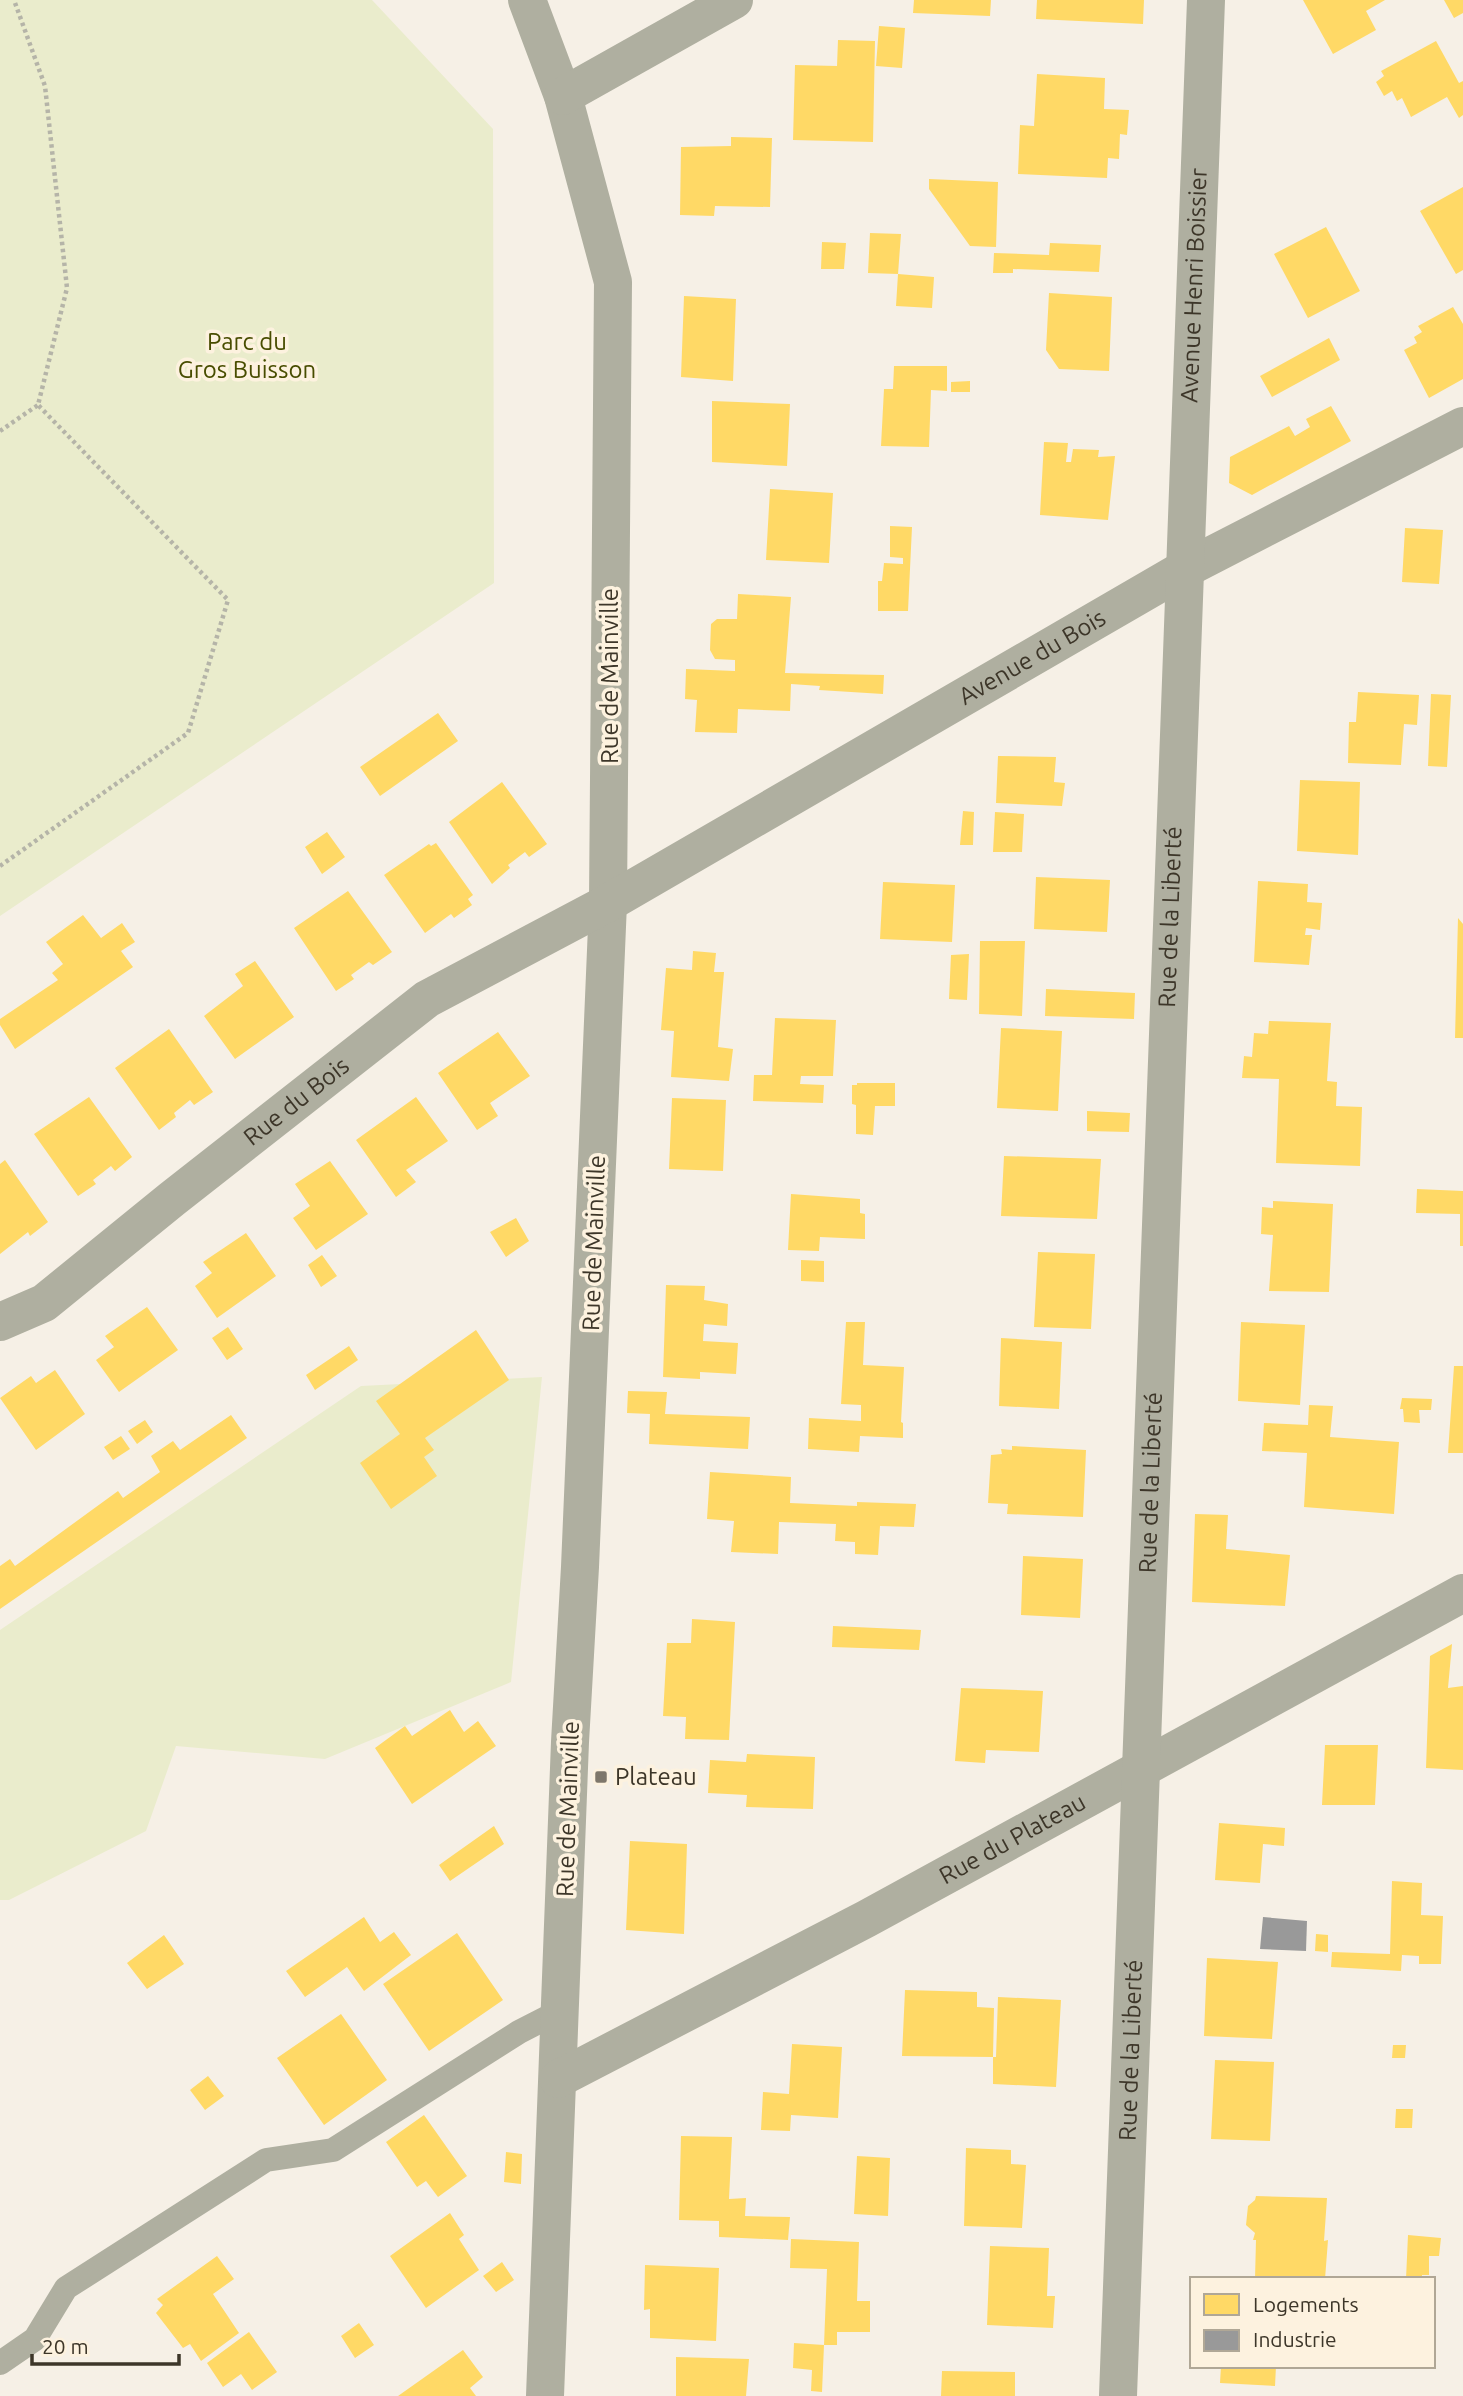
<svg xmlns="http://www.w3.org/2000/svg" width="1463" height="2396" font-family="Ubuntu,sans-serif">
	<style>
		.green { fill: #eaeccc }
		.homes { fill: #ffd966 }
		.industry { fill: #999 }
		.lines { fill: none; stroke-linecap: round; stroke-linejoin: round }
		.path { stroke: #b5b4a8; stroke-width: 4.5; stroke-dasharray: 3.5 3.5; stroke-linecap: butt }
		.lane { stroke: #afafa0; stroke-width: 24 }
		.street { stroke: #afafa0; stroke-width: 38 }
		.poi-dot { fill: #7e776b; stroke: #fdf2df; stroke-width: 2.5 }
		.labels { text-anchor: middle; stroke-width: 7; stroke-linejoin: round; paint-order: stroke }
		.street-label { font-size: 24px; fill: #3d3629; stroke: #fdf2df }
		.park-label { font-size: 24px; fill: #484d00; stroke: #fdf2df }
		.poi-label { font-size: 24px; fill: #3d3629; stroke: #fdf2df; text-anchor: start }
	</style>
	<rect width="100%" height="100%" fill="#f6f0e6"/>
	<path class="green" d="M0,0h372l121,129 1,454 -494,333z
		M542,1377l-31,305 -186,77 -149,-13 -30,85 -137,69h-9v-270l361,-244z"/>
	<path class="homes" d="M914,0h77l-1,16 -77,-3z
		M1037,0h107l-1,24 -107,-5z
		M1303,0h82l-19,11 10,19 -43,24z
		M1444,0h19v13l-9,5z
		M879,26l26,2 -3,40 -26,-2z
		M838,40l37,1 -2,101 -80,-2 2,-75 42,1z
		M1436,41l23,42 4,-2v34l-4,3 -12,-21 -36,20 -9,-19 -5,3 -5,-10 -8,5 -8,-14 8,-6 -3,-5z
		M1037,74l68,4 -1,31 25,1 -2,25 -7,-1 -1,25 -11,-1 -1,20 -89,-4 2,-49 14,1z
		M731,137l41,1 -2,69 -55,-1 -1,10 -34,-1 1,-68 50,-1z
		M929,179l69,3 -2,65 -26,-1 -41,-57z
		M1463,187v83l-7,4 -36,-63z
		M1326,227l34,64 -52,27 -34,-64z
		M870,233l31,1 -3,40 -30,-1z
		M822,242l24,1 -2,26h-23z
		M1050,243l51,2 -2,27 -86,-3v4h-20l1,-20 55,2z
		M898,274l36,3 -2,31 -36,-2z
		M1049,293l63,4 -3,74 -50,-2 -13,-19z
		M684,296l52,3 -3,82 -52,-4z
		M1453,307l10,17v55l-34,19 -25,-48 13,-7 -3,-6 8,-5 -4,-6z
		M1329,338l11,22 -68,37 -12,-21z
		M894,366h53v25l-16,-1 -2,57 -48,-1 3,-57h9z
		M970,381v11h-19v-10z
		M712,401l78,3 -3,62 -75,-4z
		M1331,406l20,35 -99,54 -23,-12 1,-26 59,-31 6,10 15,-9 -4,-8z
		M1044,442l24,1 -2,19h5l2,-13 26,1 -1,7 17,-1 -7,64 -68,-5z
		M770,489l63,4 -4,70 -63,-3z
		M890,526l22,1 -4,84h-30v-30h4l2,-18 19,1v-6l-13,-1z
		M1405,528l38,2 -4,54 -37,-2z
		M738,594l53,3 -6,76 99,2 -1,19 -64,-4 1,-4 -29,-2 -1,27 -52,-2 -1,24 -42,-1 2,-32 -12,-1 1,-30 49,2v-11l-20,-1 -5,-9 1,-26 6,-5h20z
		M1358,692l61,3 -2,30 -13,-1 -3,41 -53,-2 1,-41h7z
		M1431,694l20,1 -4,72 -19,-1z
		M438,713l20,28 -78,55 -20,-29z
		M998,756l58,1 -2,25 11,1 -3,23 -66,-3z
		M1300,780l60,2 -2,73 -61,-4z
		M502,782l45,62 -18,13 -4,-5 -17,13 2,3 -18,16 -43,-62z
		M963,811l11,1 -1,33h-13z
		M995,812l29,2 -2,38h-29z
		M327,832l18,25 -23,17 -17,-27z
		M436,843l37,52 -5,4 4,6 -18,13 -3,-4 -26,19 -41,-58 45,-31 2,2z
		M1036,877l74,3 -3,52 -73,-3z
		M1258,881l50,3 -1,18 15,1 -2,27 -14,-2 -1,7h7l-3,30 -55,-3z
		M883,882l72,3 -3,57 -72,-3z
		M348,891l44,61 -19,13 -4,-3 -18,13 3,4 -18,12 -42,-63z
		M83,915l18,23 21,-15 13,19 -14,9 12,16 -118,82 -15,-24v-6l58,-39 -6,-7 11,-9 -17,-22z
		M1458,918l5,6v114h-8z
		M980,941h45l-3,75 -43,-2z
		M693,951l23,2 -2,19h10l-6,75 15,2 -4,32 -58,-4 3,-46 -13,-1 5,-62 26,2z
		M969,954l-2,46 -18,-1 2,-44z
		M255,961l39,56 -59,42 -31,-43 39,-30 -8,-12z
		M1046,989l89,4 -1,26 -89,-3z
		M775,1018l61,2 -3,56h-32l-1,8 24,1 -1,18 -70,-2 1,-26h18z
		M1269,1021l62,2 -4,58 10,1 -1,24 26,1 -2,59 -84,-3 3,-84 -37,-1 2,-22 8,1 2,-24 14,1z
		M1001,1028l61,3 -4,80 -61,-3z
		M169,1029l44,63 -19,13 -4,-5 -16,13 2,4 -17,13 -44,-62z
		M498,1032l32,44 -40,27 8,13 -21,14 -39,-57z
		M857,1083h38v23h-20l-2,29 -17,-1v-29l-4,-1v-19h5z
		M89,1097l43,60 -17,14 -4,-5 -18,14 3,4 -18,12 -44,-62z
		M416,1097l32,44 -42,29 10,12 -20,15 -40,-57z
		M672,1098l54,2 -3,71 -54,-2z
		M1087,1111l43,2 -1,19 -42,-1z
		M1004,1156l97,3 -4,60 -96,-3z
		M5,1160l43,62 -18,14 -2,-4 -28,22v-90z
		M330,1161l38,53 -52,36 -23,-32 17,-12 -15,-22z
		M1417,1189l46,2v55h-3v-32l-44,-1z
		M791,1194l69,5v14l5,1v25l-45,-2 -1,14 -31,-1z
		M1273,1201l60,3 -4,88 -60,-1 4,-56 -12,-1 1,-27 11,1z
		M516,1218l13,23 -23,16 -16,-25z
		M246,1233l30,43 -59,42 -22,-32 17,-13 -9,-11z
		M1038,1252l57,2 -4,75 -57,-2z
		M322,1255l15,21 -16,11 -13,-22z
		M801,1260l23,1v21l-23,-1z
		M666,1285l39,1 -1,14 24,4 -1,22 -23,-2 -1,17 35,2 -2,31 -36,-2v7l-37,-2z
		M147,1307l31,43 -59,42 -23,-32 18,-13 -9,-11z
		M846,1322h19l-2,43 41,2 -3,55 2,1v15l-43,-2 -1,16 -51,-3 1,-31 52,3v-16l-20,-1z
		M1241,1322l64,3 -5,80 -62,-4z
		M228,1327l15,22 -16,11 -15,-22z
		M476,1330l33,50 -84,58 9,12 -10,7 13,19 -46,33 -31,-46 40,-29 -24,-33z
		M1001,1338l61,4 -3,67 -60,-3z
		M349,1346l9,14 -43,30 -9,-15z
		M1454,1366h9v87h-15z
		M55,1370l30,44 -49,36 -36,-52 31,-22 5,7z
		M628,1391l39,1 -2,22 85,3 -2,32 -99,-5 1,-30 -23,-1z
		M1402,1398l30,1 -1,11h-12l1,13 -16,-1 -1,-13h-3z
		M1309,1405l24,1 -3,31 69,5 -5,72 -90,-7 3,-54 -45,-2 2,-28 44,2z
		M231,1415l16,23 -247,171v-43l10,-7 5,7 103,-75 5,7 37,-26 -9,-16 22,-15 7,9z
		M145,1420l8,12 -16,12 -9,-13z
		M121,1436l9,13 -17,11 -9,-13z
		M1012,1446l74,4 -3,67 -76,-3 1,-10 -20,-1 3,-48 11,-1 -1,-5 11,1z
		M710,1472l81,5 -1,26 67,3v-4l59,2 -2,23 -34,-1 -2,29 -23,-1v-12l-20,-1 1,-17 -57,-2 -1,32 -47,-2 3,-31 -27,-2z
		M1195,1514l33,1 -2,34 64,6 -5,51 -93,-4z
		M1023,1556l60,3 -3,59 -59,-3z
		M692,1619l43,3 -6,118 -44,-1 1,-22 -23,-1 4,-73h24z
		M833,1626l88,4 -2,20 -87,-3z
		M1452,1644l-4,44 15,-2v84l-37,-2 4,-112z
		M961,1688l82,3 -4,61 -53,-2 -1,13 -30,-2z
		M450,1710l14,22 14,-11 18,25 -84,58 -37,-56 30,-22 7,10z
		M1325,1745h53l-3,60h-53z
		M747,1754l68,3 -2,52 -67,-2 1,-12 -39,-2 2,-33 36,2z
		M1219,1823l66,5 -1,18 -21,-2 -3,39 -45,-3z
		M494,1826l10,18 -54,37 -11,-16z
		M630,1841l57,3 -3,90 -58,-4z
		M1392,1881l30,2 -1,32 22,1 -2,48h-22v-8l-17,-1 -1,16 -70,-4 1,-15 58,2z
		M364,1917l16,25 14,-10 17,23 -47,36 -17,-24 -42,30 -19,-26z
		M457,1933l46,67 -74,51 -46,-67z
		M1316,1934l12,1v17l-13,-1z
		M164,1935l20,29 -37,25 -20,-26z
		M1207,1958l71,4 -6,77 -68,-3z
		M905,1990l72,2v15l17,1 -1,49h3l2,-60 63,3 -5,87 -63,-3v-27l-91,-1z
		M341,2014l46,66 -63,45 -47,-67z
		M792,2044l50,3 -4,71 -47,-3 -1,16 -29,-1 2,-38 26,2z
		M1393,2045h13l-1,13h-13z
		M1215,2060l59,2 -4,79 -59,-2z
		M208,2076l16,20 -19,14 -15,-20z
		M1396,2109h17l-1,19h-17z
		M424,2115l43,61 -29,21 -12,-16 -9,6 -31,-45z
		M681,2136l51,1 -3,62 17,-1 -1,18 45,1 -2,23 -69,-3v-16l-40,-1z
		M966,2148l45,2v14l15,1 -4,63 -58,-2z
		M506,2152l16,2 -1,30 -17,-2z
		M857,2156l33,2 -2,58 -34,-2z
		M1256,2196l71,2 -3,43 4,-1 -3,39h-70l1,-39h-3l2,-7 -9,-8 2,-19 7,-6z
		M450,2213l14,22 -5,4 20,31 -53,38 -36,-52z
		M1408,2235l33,3 -2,18h-10v19h-7v4h-16z
		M791,2239l68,3 -2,59h13v31h-33v13h-13l3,-76 -37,-1z
		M990,2246l59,2 -2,48h8l-2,32 -66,-3z
		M217,2256l17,23 -21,15 26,39 -38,28 -11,-17 -7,4 -27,-35 7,-8 -6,-6z
		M502,2262l12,18 -18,12 -13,-16z
		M645,2265l74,3 -3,73 -66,-3v-29l-6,1z
		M359,2323l15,22 -19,13 -14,-22z
		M249,2332l28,40 -25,18 -11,-16 -18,13 -16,-24z
		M794,2343l30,2 -2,47 -11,-1 1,-21 -19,-2z
		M463,2350l20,27 -13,11 6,8h-78z
		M676,2357l73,2 -3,37h-70z
		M1221,2366h55l-1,20 -55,-3z
		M942,2371l73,1v24h-74z"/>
	<path class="industry" d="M1263,1917l44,4 -1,30 -46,-2z"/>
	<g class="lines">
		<path class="path" d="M0,431l38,-26
			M0,866l188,-133 40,-133 -190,-195 29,-117 -22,-202 -31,-86"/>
		<path class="lane" d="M0,2363l35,-24 31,-51 200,-128 67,-10 186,-118 41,-21"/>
		<g class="street">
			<path d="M527,0l36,96 50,186 -5,621 -28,664 -10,175 -25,654"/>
			<path d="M563,96l171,-96"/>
			<path id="s1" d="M0,1322l44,-19 128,-104 255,-200 181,-96 573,-332 282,-145"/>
			<path id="s2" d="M558,2079l308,-160 597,-326"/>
			<path id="s3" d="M1118,2396c31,-799 53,-1598 88,-2396"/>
		</g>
	</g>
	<rect class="poi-dot" x="594" y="1770" width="14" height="14" rx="3.5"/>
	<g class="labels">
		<g class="street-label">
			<text dy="8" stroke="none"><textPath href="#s3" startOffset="2112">Avenue Henri Boissier</textPath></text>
			<text dy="8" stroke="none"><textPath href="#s1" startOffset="1232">Avenue du Bois</textPath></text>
			<text transform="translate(610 676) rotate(-90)" y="8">Rue de Mainville</text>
			<text dy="8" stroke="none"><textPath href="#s3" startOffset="1480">Rue de la Liberté</textPath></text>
			<text dy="8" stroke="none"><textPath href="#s1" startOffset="371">Rue du Bois</textPath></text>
			<text transform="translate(594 1243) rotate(-88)" y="8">Rue de Mainville</text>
			<text dy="8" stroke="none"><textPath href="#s3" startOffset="914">Rue de la Liberté</textPath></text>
			<text transform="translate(568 1809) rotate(-88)" y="8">Rue de Mainville</text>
			<text dy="8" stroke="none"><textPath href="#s2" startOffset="514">Rue du Plateau</textPath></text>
			<text dy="8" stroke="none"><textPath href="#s3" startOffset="346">Rue de la Liberté</textPath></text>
		</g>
		<g class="park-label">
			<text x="247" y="350">Parc du<tspan x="247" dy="28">Gros Buisson</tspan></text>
		</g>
		<g class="poi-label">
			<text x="615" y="1785">Plateau</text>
		</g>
	</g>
	<rect x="1190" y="2277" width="245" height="91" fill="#fdf2df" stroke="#b0a796" stroke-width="2"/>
	<rect x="1204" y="2294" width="35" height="21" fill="#ffd966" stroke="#b0a796" stroke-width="2"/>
	<text x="1253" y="2312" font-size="21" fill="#3d3629">Logements</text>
	<rect x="1204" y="2330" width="35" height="21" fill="#999999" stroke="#b0a796" stroke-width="2"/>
	<text x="1253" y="2347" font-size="21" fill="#3d3629">Industrie</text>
	<path d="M32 2354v10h147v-10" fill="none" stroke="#3d3629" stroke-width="3.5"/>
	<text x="42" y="2354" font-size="21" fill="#3d3629" stroke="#fdf2df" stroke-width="5" paint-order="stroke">20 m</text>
</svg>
